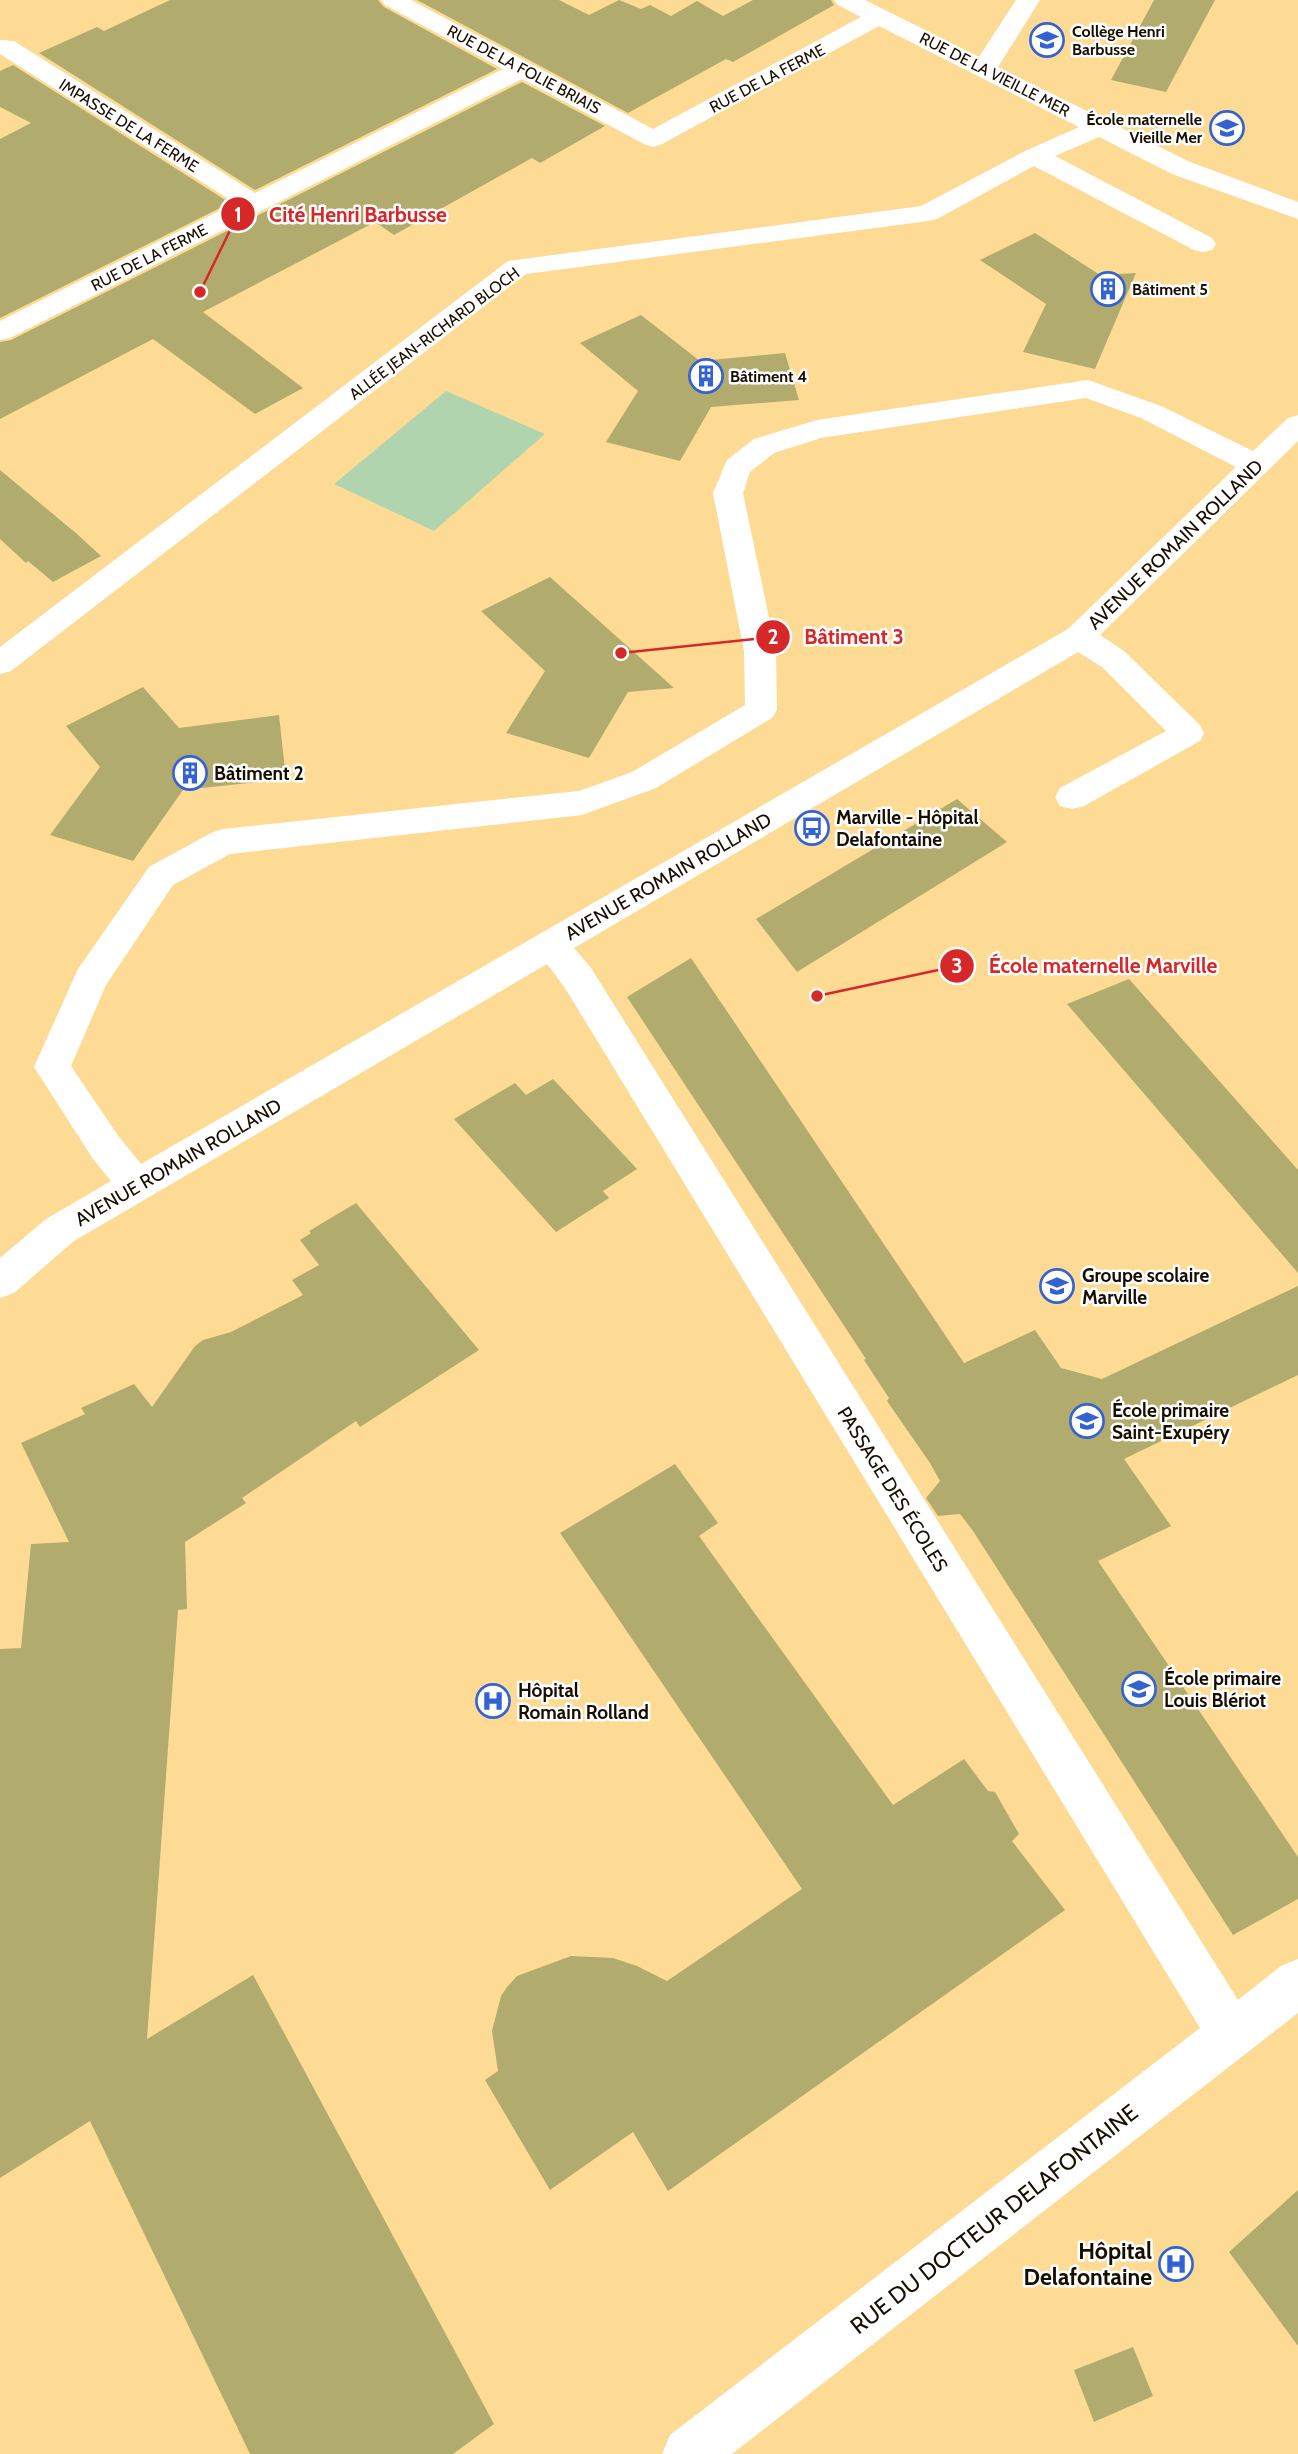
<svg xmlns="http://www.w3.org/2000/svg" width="1298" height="2454" font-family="Cabin,sans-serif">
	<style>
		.green { fill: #b0d5ae }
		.building { fill: #b1ac6e }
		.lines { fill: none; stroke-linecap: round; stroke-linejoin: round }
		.minor { fill: #fff; fill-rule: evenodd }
		.labels { text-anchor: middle; stroke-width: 5; stroke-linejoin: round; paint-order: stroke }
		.far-poi-label { font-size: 16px; font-weight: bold; fill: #180e00; stroke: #fff; text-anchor: start }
		.far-street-label { font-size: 16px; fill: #180e00; stroke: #fff }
		.street-label { font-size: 19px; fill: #180e00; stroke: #fff }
		.poi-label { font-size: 19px; font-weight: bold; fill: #180e00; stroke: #fff; text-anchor: start }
		.near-street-label { font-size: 23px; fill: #180e00; stroke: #fff }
		.near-poi-label { font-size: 23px; font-weight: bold; fill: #180e00; stroke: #fff; text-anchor: end }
		.leader { fill: none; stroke: #d62828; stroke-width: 2.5 }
		.callout-dot { fill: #d62828; stroke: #fff; stroke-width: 2.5 }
		.mark-label { font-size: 21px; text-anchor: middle; font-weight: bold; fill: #fff }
		.callout-label { font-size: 21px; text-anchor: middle; font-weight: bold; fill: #d62828; stroke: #fff; stroke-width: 5; stroke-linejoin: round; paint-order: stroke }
	</style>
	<rect width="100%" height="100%" fill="#fedb94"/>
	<path class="green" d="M446,391l99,43 -111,97 -100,-47z"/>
	<path class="building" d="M170,0h208l6,7 113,62 -242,121 -216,-137 58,-26 7,4z
		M417,0h142l30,15 30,-15 22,9 9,-4 21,11 26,-15 26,15 30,-16h78l3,5 -101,57 -7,-3 -98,54z
		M1154,0h61l-49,92 -55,-12z
		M13,65l217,138 -230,115v-179l31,-16 -31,-16v-36z
		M522,82l83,44 -65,37 -8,-5 -138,77 -19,-13 -172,90 100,76 -48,26 -102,-75 -153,80v-77l11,-2z
		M1035,233l65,42 36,-2 -41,96 -72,-17 23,-48 -66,-44z
		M641,315l59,46 85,-8 14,47 -88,7 -31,54 -74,-19 32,-51 -58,-48z
		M0,470l77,64 24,22 -48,26 -25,-21 -2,2 -26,-24z
		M550,577l124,111 -46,4 -39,66 -83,-25 39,-62 -64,-60z
		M143,687l36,41 100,-13 7,64 -103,11 -50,71 -83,-26 50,-68 -34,-41z
		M957,799l50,43 -210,130 -41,-53z
		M691,958l273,405 71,-33 26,38 41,11 196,-93v89l-174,84 47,67 -73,35 200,296v42l-65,36 -260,-404 -13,-17 -22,2 -12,-18 14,-17 -10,-18 -43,-62 2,-3 -25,-38 2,-1 -239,-362z
		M1129,979l169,191v103l-231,-269z
		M553,1079l84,90 -34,22 6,7 -53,34 -102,-113 61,-36 11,12z
		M356,1203l123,147 -119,77 -4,-6 -114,77 4,5 -61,39 2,67 -9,1 -31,429 106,-64 241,449 -41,30h-203l-160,-333 -90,57v-529l21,-1 10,-104 38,-2 -48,-99 64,-29 -4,-6 53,-24 18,23 43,-61 8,-6 28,-8 72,-37 -11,-15 27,-15 -19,-25 11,-7 -2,-2z
		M675,1464l43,59 -19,13 194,269 71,-46 24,32 7,1 24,42 -7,7 53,69 -397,281 -35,-59 -83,58 -65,-110 13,-9 -6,-40 9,-35 6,-9 10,-11 54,-20 42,2 24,8 30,15 135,-92 -242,-356z
		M1298,2190v156l-69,-94z
		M1133,2347l20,49 -59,26 -20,-52z"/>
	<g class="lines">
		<path class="minor" d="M381,0h30l242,129 208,-112 -23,-12 -4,-5h31l114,57 37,-57h24l-42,67 192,95 108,40v17l-126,-45 -73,-37 -44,19 157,82 4,6 -4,6 -9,2 -9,-2 -160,-84 -97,53 -9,2 -402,53 -515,397 -11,3v-27l508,-386 413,-55 104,-55 54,-24 -200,-101 -217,118 -9,3 -9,-3 -122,-65 -512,259 -10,2v-19l235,-118 -235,-149v-14l14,1 241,152 248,-124 -118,-64z
			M1088,380l73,26 92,45 35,-33 10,-3v26l-198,194 24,16 76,74 4,8 -4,8 -116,65 -12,3 -12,-3 -5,-9 5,-9 106,-57 -64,-64 -24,-15 -504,296 17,20 647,1032 43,-34 17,-7v54l-566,441h-70l8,-19 530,-407 -635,-1040 -18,-24 -473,277 -60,52 -14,5v-40l46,-39 65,-38 -18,-22 -59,-92 44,-98 71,-102 62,-34 12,-4 356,-38 53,-19 113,-67 -1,-54 -31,-158 14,-33 27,-21 63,-19zM1086,398l55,20 95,49 -168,162 -927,535 -22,-27 -48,-71 35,-81 67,-100 57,-31 352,-39 74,-27 116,-70 5,-8 -1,-59 -33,-158 7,-21 24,-19 47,-15z"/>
	</g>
	<defs>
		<g id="school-ring" transform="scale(1.75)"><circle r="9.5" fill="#fff" stroke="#3462d2" stroke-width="1.5"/><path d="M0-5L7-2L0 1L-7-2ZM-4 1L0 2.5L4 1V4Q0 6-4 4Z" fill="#3462d2"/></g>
		<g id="building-ring" transform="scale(1.75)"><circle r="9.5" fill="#fff" stroke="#3462d2" stroke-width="1.5"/><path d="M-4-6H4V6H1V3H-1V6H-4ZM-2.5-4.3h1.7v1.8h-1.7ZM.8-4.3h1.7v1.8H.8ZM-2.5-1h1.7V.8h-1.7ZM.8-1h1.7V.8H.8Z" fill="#3462d2"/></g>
		<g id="bus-ring" transform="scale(1.75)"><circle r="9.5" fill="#fff" stroke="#3462d2" stroke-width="1.5"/><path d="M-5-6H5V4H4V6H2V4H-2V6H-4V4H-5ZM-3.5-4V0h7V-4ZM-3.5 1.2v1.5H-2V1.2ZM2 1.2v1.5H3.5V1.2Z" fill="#3462d2"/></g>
		<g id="hospital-ring" transform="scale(1.75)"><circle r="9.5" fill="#fff" stroke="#3462d2" stroke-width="1.5"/><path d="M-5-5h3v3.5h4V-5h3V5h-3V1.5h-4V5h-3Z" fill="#3462d2"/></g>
	</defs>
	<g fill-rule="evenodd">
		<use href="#school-ring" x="1047" y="40"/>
		<use href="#school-ring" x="1227" y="128"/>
		<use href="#building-ring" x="1108" y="289"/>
		<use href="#building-ring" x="706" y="376"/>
		<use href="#building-ring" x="190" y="773"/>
		<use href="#bus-ring" x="812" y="828"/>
		<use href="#school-ring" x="1057" y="1286"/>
		<use href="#school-ring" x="1087" y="1421"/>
		<use href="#school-ring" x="1139" y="1689"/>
		<use href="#hospital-ring" x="493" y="1701"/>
		<use href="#hospital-ring" x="1176" y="2264"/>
	</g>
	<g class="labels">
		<g class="far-poi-label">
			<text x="1072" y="37">Collège Henri<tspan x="1072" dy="18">Barbusse</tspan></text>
			<text x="1202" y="125" text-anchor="end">École maternelle<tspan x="1202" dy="18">Vieille Mer</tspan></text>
			<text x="1132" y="295">Bâtiment 5</text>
			<text x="730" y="382">Bâtiment 4</text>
		</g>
		<g class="far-street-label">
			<text transform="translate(524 69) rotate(28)" y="6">RUE DE LA FOLIE BRIAIS</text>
			<text transform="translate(995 74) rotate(27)" y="6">RUE DE LA VIEILLE MER</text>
			<text transform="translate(767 78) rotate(-28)" y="6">RUE DE LA FERME</text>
			<text transform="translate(129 125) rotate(32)" y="6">IMPASSE DE LA FERME</text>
			<text transform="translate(149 257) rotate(-27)" y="6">RUE DE LA FERME</text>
			<text transform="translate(434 333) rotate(-37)" y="6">ALLÉE JEAN-RICHARD BLOCH</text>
		</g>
		<g class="street-label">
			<text transform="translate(1175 544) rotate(-44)" y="7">AVENUE ROMAIN ROLLAND</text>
			<text transform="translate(668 876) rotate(-30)" y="7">AVENUE ROMAIN ROLLAND</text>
			<text transform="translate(178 1162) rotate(-30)" y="7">AVENUE ROMAIN ROLLAND</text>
			<text transform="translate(893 1489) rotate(58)" y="7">PASSAGE DES ÉCOLES</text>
		</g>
		<g class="poi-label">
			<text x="214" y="780">Bâtiment 2</text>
			<text x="836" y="824">Marville - Hôpital<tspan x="836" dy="22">Delafontaine</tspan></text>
			<text x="1082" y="1282">Groupe scolaire<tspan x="1082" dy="22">Marville</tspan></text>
			<text x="1112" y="1417">École primaire<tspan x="1112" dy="22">Saint-Exupéry</tspan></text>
			<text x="1164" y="1685">École primaire<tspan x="1164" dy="22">Louis Blériot</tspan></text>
			<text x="518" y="1697">Hôpital<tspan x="518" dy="22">Romain Rolland</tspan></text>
		</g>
		<g class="near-street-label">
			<text transform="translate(994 2219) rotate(-38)" y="8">RUE DU DOCTEUR DELAFONTAINE</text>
		</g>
		<g class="near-poi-label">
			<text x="1152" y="2259">Hôpital<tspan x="1152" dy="26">Delafontaine</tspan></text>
		</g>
	</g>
	<path class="leader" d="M200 292L238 214M621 653L773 637M817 996L957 966"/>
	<g class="callout-dot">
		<circle cx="200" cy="292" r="7"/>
		<circle cx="621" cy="653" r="7"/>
		<circle cx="817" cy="996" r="7"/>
		<circle cx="238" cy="214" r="18"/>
		<circle cx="773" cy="637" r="18"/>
		<circle cx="957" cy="966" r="18"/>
	</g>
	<g class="mark-label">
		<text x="238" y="222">1</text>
		<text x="773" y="644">2</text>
		<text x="957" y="973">3</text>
	</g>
	<g class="callout-label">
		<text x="358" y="222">Cité Henri Barbusse</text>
		<text x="854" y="644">Bâtiment 3</text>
		<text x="1103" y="973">École maternelle Marville</text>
	</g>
</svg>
